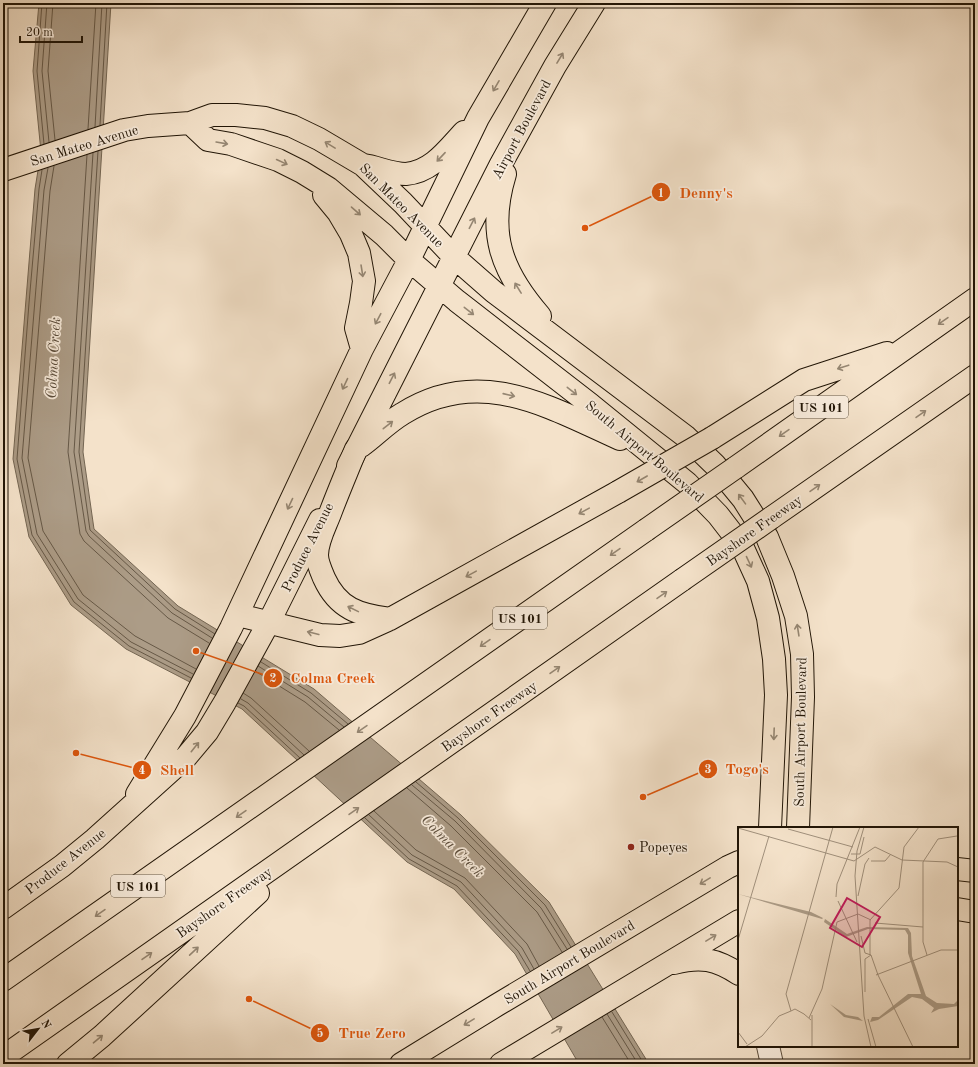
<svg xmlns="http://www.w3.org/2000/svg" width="978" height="1067" font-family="'Old Standard TT',serif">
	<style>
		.water { fill: #ac9c87; stroke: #746653 }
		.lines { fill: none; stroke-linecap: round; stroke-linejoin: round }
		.shore { stroke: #665846; stroke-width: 1 }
		.minor-casing { stroke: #564837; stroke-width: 24 }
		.major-casing { stroke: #211506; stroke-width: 24 }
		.highway-casing { stroke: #211506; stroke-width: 24 }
		.minor { stroke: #f8ecdd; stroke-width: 22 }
		.major { stroke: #f4e2ca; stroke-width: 22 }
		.highway { stroke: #f4e2ca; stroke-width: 22 }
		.highway-bridge-casing { stroke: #211506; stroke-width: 24; stroke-linecap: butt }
		.highway-bridge { stroke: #f4e2ca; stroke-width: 22 }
		.oneway { stroke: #958672 }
		.poi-dot { fill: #8f2418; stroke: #f8ecdd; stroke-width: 1.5 }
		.labels { text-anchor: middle; stroke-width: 3.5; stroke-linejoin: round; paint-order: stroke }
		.shield { fill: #f8ecdd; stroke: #625646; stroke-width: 1 }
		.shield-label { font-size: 13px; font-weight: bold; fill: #211506 }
		.street-label { font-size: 14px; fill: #211506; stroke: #f8ecdd }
		.poi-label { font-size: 14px; fill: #211506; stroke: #f8ecdd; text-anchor: start }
		.water-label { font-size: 15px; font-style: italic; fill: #594b3a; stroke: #f8ecdd }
		.inset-road { fill: none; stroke: #a0907c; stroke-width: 1 }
		.view { fill: #c2185b; fill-opacity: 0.15; stroke: #c2185b; stroke-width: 2 }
		.inset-edge { fill: none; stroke: #211506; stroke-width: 2 }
		.leader { fill: none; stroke: #de560c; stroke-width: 1.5 }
		.callout-dot { fill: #de560c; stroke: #f8ecdd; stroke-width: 1.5 }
		.mark-label { font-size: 12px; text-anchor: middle; font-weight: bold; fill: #fff }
		.callout-label { font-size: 15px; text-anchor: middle; font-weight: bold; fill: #de560c; stroke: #f8ecdd; stroke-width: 3.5; stroke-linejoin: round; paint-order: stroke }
	</style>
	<rect width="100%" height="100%" fill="#f4e2ca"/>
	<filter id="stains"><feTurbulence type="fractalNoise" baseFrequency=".005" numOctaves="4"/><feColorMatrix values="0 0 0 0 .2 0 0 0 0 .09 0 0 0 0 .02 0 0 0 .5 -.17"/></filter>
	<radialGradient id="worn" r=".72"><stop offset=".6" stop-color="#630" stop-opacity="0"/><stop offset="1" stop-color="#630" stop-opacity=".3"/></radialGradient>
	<path class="water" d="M39,3h72l-28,449 11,77 84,77 136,83 147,126 88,87 100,162h-70l-64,-110 -61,-65 -47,-27 -165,-153 -116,-60 -55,-44 -42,-68 -16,-78 22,-270 6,-37 -8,-81z"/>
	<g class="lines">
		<path class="shore" d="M42,3l-5,68 7,73
			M47,3l-5,68 7,71
			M53,3l-5,68 7,69
			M100,125l7,-122
			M95,127l7,-124
			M88,129l8,-126
			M98,151l-19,301 11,78 85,79 40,25
			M93,153l-19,299 12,79 3,5 83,77 40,25
			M87,155l-19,297 12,82 4,7 84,77 41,25
			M54,166l-4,25 -22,267 15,73 40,64 52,41 61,33
			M48,168l-4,22 -22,268 15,76 41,65 53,43 62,32
			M42,170l-3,19 -10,114 -12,156 15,76 42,67 55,44 62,32
			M261,662l50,31 37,31
			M258,666l50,31 36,30
			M255,671l50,31 34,28
			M243,693l8,5 58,53
			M241,699l7,4 56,52
			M238,703l6,3 56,52
			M416,782l42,36 87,87 26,42
			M412,785l43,36 86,87 26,41
			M407,788l44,38 86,86 25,40
			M374,811l42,39 49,28 62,66 12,22
			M369,815l43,40 49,27 61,66 12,21
			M365,818l44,41 48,27 61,65 12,20
			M612,1012l32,52
			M607,1014l31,50
			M602,1017l29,47"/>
		<g class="minor-casing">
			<path id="minor" d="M768,1046l4,18"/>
		</g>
		<g class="major-casing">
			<path id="major" d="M190,123l18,17 23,4 47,16 24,12 26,16 56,47 25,25 48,41 134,104 96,78 31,32 24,31 16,35 10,37 6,41 2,36 -6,133
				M363,165c14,2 29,9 43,9 26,-2 42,-25 58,-42
				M3,170l121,-40 24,-4 42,-3 22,-8h24l29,3 27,8 27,13 44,26 40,38 51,54 40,35 191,144 30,29 28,34 24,38 16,39 13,40 6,38 1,43 -5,131
				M505,174c-18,59 -4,97 35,142
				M324,195l14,17 13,22 8,19 5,28 -3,22 -5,25 6,21
				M361,446c14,-10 26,-23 41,-32 77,-49 145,-8 218,25
				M348,466l153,-302 54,-98 39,-63
				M137,794l48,-78 46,-88 131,-279 47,-89 69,-142 67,-115
				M957,869l18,2
				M3,908l59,-42 33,-27 91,-82 21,-25 18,-30 44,-80 51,-102
				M957,909l18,3
				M674,963c27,-7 42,-4 65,11
				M401,1064l96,-59 231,-138 11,-5
				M501,1064l238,-143"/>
		</g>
		<g class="highway-casing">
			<path id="highway" d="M712,438l92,-58 83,-27
				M356,449c-8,20 -17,41 -25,62 -5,14 -14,29 -14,44 0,7 4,16 7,23 14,31 35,37 66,41
				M735,468l240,-169
				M771,518l204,-142
				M238,615l82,20 20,1 19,-3 31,-14 228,-127
				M3,980l643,-450
				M3,1057l679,-477
				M68,1064l34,-28 156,-143"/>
		</g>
		<use href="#minor" class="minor"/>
		<use href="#major" class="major"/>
		<use href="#highway" class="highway"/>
		<g class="highway-bridge-casing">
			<path id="highway-bridge" d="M618,492l94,-54
				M646,530l89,-62
				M682,580l89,-62"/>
		</g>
		<use href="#highway-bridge" class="highway-bridge"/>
	</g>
	<defs><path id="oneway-shaft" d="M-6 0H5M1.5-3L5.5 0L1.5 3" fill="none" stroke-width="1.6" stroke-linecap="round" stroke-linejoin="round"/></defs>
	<g class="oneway">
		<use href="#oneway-shaft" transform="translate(560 58) rotate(-59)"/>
		<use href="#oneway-shaft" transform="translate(496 86) rotate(120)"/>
		<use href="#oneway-shaft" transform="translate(222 143) rotate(10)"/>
		<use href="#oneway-shaft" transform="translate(330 145) rotate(-149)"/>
		<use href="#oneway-shaft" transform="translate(441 157) rotate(133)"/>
		<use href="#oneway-shaft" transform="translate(282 162) rotate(25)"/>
		<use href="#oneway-shaft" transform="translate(356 211) rotate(41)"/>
		<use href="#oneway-shaft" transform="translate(472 223) rotate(-63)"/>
		<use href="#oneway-shaft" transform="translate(362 271) rotate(81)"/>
		<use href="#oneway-shaft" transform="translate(518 288) rotate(-122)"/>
		<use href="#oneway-shaft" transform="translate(469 311) rotate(38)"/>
		<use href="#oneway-shaft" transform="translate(378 319) rotate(118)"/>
		<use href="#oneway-shaft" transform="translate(943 321) rotate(145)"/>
		<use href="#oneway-shaft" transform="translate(843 367) rotate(162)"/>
		<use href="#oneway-shaft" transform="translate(392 378) rotate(-63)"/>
		<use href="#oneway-shaft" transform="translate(345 384) rotate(115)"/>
		<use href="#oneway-shaft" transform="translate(572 391) rotate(38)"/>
		<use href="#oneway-shaft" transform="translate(509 395) rotate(13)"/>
		<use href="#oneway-shaft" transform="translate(921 414) rotate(-35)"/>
		<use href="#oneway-shaft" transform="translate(388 425) rotate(-38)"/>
		<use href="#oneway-shaft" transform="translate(784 433) rotate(145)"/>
		<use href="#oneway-shaft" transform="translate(642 479) rotate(150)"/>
		<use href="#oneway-shaft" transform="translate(815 488) rotate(-35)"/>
		<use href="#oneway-shaft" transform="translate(742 499) rotate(-126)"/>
		<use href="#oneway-shaft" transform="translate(290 504) rotate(115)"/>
		<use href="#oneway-shaft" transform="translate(584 511) rotate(151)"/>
		<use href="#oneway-shaft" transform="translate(615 552) rotate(145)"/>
		<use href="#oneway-shaft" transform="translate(749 562) rotate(65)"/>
		<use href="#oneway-shaft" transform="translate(471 574) rotate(151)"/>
		<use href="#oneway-shaft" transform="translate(662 595) rotate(-35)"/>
		<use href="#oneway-shaft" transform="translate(353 609) rotate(-154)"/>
		<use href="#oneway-shaft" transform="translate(798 630) rotate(-99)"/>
		<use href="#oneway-shaft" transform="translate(313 633) rotate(-166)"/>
		<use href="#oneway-shaft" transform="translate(485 643) rotate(145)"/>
		<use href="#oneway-shaft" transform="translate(555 670) rotate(-35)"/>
		<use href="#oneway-shaft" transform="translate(362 729) rotate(145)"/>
		<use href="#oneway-shaft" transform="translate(774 734) rotate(92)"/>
		<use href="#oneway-shaft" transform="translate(195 747) rotate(-51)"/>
		<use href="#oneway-shaft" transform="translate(354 811) rotate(-35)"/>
		<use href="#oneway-shaft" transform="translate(241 814) rotate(145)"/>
		<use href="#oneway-shaft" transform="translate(705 881) rotate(149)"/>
		<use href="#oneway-shaft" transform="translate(100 913) rotate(145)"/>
		<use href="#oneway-shaft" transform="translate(711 938) rotate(-31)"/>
		<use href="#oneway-shaft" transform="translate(194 951) rotate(-43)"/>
		<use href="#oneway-shaft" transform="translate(147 956) rotate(-35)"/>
		<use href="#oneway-shaft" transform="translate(469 1022) rotate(149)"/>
		<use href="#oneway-shaft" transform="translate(557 1030) rotate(-31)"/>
		<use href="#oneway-shaft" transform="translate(98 1039) rotate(-40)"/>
	</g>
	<circle class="poi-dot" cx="631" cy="847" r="4"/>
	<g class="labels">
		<g class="shield">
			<rect x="794" y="396" width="54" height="22" rx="3"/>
			<rect x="493" y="607" width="54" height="22" rx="3"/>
			<rect x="111" y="875" width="54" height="22" rx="3"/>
		</g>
		<g class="shield-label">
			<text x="821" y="412">US 101</text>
			<text x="520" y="623">US 101</text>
			<text x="138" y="891">US 101</text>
		</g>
		<g class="street-label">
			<text transform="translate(521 129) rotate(-62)" y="5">Airport Boulevard</text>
			<text transform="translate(84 145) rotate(-17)" y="5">San Mateo Avenue</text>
			<text transform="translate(402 205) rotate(45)" y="5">San Mateo Avenue</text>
			<text transform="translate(645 451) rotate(40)" y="5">South Airport Boulevard</text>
			<text transform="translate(754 530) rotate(-35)" y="5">Bayshore Freeway</text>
			<text transform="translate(307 547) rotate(-63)" y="5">Produce Avenue</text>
			<text transform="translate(489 716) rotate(-35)" y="5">Bayshore Freeway</text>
			<text transform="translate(800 732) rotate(-89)" y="5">South Airport Boulevard</text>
			<text transform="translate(65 861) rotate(-38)" y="5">Produce Avenue</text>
			<text transform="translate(224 902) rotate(-35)" y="5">Bayshore Freeway</text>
			<text transform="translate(569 962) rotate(-31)" y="5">South Airport Boulevard</text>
		</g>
		<g class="poi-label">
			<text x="639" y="852">Popeyes</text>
		</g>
		<g class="water-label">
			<text transform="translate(53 358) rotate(-87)" y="5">Colma Creek</text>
			<text transform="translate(453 846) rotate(45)" y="5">Colma Creek</text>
		</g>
	</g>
	<g transform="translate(738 827)">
		<rect width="220" height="220" fill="#f4e2ca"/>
		<path d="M0,67l73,18 12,6 -1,1zM87,92l22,15 20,-7 41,1 3,5 1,23 14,40 11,7 17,1 4,-4v6l-19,3 -8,4 3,-5 -12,-9 -10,-2 -34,23 -8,2 2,-5h7l29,-23h13l-13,-41v-18l-3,-5 -37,-1 -22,8 -22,-15zM92,177l16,11 12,2 5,4 -19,-4z" fill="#ac9c87"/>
		<path class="inset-road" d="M126,0l-7,24 -2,25 9,140 7,31M0,1l116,33 21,-14 27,13 45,2 11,5M50,2l65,18M113,27h9l4,-17M133,34h14l6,-7M185,35v80l4,13M185,35l15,-23 19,-3M120,69l7,-32 4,-6M98,70l1,-13 23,-57M100,74l19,41M137,96l48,4M123,109l4,17 6,2M0,113l31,-104M132,128v-35l29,-32 5,-41 15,-20M133,128l7,20 35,72M138,148l65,-25h17M127,165v-33l6,-4M53,184l4,-2 9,5 7,6M74,188v32M71,191l13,-29 15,-67 21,-8 13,6M130,192l8,28M0,205l9,12M7,220l17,-11 17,-20 12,-5 -5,-17 47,-167"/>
		<path class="view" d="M109,71l33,19 -18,30 -32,-19z"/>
		<rect width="220" height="220" class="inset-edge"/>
	</g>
	<path class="leader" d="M585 228L661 192M196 651L273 678M643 797L708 769M76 753L142 770M249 999L320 1033"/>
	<g class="callout-dot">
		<circle cx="585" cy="228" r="4"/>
		<circle cx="196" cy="651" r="4"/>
		<circle cx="643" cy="797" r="4"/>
		<circle cx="76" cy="753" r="4"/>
		<circle cx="249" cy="999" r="4"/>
		<circle cx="661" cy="192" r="10"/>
		<circle cx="273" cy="678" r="10"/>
		<circle cx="708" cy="769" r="10"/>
		<circle cx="142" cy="770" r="10"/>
		<circle cx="320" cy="1033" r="10"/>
	</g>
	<g class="mark-label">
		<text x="661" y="197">1</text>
		<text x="273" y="682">2</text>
		<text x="708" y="773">3</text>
		<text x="142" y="774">4</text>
		<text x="320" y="1037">5</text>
	</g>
	<g class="callout-label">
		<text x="706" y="198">Denny's</text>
		<text x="333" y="683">Colma Creek</text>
		<text x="747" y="774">Togo's</text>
		<text x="177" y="775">Shell</text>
		<text x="372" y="1038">True Zero</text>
	</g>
	<rect width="978" height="1067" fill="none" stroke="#f4e2ca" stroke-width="16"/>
	<rect x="4" y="4" width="970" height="1059" fill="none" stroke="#211506" stroke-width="2"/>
	<rect x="8" y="8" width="962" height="1051" fill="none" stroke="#211506"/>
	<g transform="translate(38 1029) rotate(59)" stroke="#f8ecdd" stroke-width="3" paint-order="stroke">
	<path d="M0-3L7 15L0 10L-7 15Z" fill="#211506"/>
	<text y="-6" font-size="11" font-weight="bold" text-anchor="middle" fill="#211506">N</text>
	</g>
	<path d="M20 36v6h62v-6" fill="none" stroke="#211506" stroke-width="2"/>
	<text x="26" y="36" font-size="12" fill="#211506" stroke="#f8ecdd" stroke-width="3" paint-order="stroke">20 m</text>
	<rect width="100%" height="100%" filter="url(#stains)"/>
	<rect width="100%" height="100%" fill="url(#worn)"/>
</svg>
